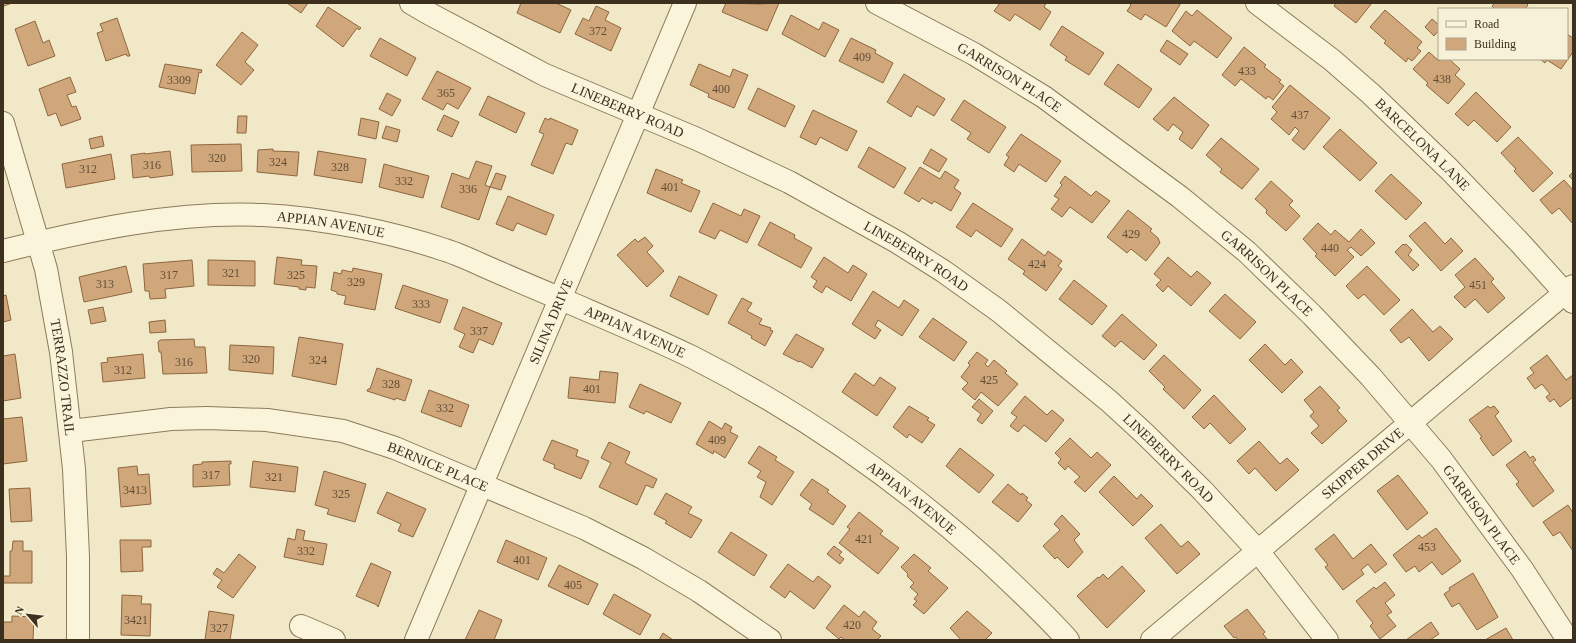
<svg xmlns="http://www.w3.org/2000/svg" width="1576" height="643" font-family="Georgia,serif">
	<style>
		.building { fill: #d0a77b; stroke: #8e663f }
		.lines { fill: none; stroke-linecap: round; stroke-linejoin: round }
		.minor-casing { stroke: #8d7b5b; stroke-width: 24 }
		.minor { stroke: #faf4db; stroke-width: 22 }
		.labels { text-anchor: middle; stroke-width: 3; stroke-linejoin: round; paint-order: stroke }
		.number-label { font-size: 12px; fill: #624e36 }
		.street-label { font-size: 14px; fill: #3d301f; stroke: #f7f1d7 }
	</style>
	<rect width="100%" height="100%" fill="#f1e8c7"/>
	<path class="building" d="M3,3h9l-8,3z
		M287,3h21l-7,10z
		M521,3h35l15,7 -11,23 -43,-20z
		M726,3l33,1 20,-1 -12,28 -45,-19z
		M1000,3h46l-2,4 7,5 -11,18 -25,-16 -5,7 -16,-10z
		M1129,3h52l-15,24 -21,-13 -4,6 -14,-9 4,-6z
		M1336,3h36l-16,20 -22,-17z
		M1492,3h34l2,2 -3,4h-30l-3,-3 2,-2z
		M596,6l13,6 -4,8 16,8 -10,23 -36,-17 8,-16 6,3z
		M328,7l33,21 -2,2 -2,-2 -14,19 -27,-21z
		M1197,10l35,28 -15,20 -23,-17 -4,5 -18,-15 14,-20 6,5z
		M1385,10l37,32 -5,6 4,3 -9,10 -4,-3 -2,4 -22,-19 2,-2 -16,-14z
		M791,15l28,15 4,-8 16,8 -14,27 -43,-23z
		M117,18l13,38h-3l-1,-2 -20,7 -9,-28 6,-2 -3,-7z
		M1432,19l7,6v5l-5,6 -9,-9z
		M35,21l8,22 6,-3 6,16 -27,10 -13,-37z
		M1062,26l42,27 -15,22 -24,-15 2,-3 -17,-12z
		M242,32l16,13 -13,17 9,8 -13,15 -25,-20z
		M1567,34l6,4v14l-12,17 -14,-9 -2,3 -5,-4h27z
		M380,38l36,20 -9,18 -37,-20z
		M851,38l25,12 -1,3 18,10 -10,20 -44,-22z
		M1167,40l21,14 -8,11 -20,-14z
		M1244,47l22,18 -2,2 17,13 -2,2 5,4 -11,14 -5,-4 -2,3 -25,-20 -6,7 -13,-11z
		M1429,52l10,9 2,-2h8l11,10 -5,6 10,9 -17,20 -22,-19 2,-2 -15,-14z
		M165,64l37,6 -1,3 -2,-1 -4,22 -36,-7z
		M699,64l31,13 3,-8 15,6 -14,33 -26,-11 1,-3 -19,-9z
		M1118,64l34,25 -13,19 -35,-24z
		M437,71l34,17 -13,21 -11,-6 -4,7 -21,-11z
		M904,74l41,25 -11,17 -17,-10 -6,11 -24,-15z
		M70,77l6,15 -9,3 5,12 4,-1 5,13 -20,7 -5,-13 -8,3 -9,-27z
		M1290,85l40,33 -26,32 -12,-10 7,-9 -4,-4 -6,8 -18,-16 6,-7 -5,-5z
		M758,88l37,18 -10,21 -37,-18z
		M1476,92l35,35 -14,15 -23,-22 -6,6 -13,-12z
		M387,93l14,7 -9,16 -13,-7z
		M488,96l37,17 -9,20 -37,-18z
		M1174,97l35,28 -17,24 -13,-10 4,-7 -10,-8 -5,7 -15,-12z
		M964,100l42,27 -17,26 -22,-14 4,-6 -20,-13z
		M813,110l44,21 -10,20 -27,-14 -4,8 -16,-8z
		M444,115l15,7 -7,15 -15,-7z
		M238,116h9l-1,17h-9z
		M361,118l18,4 -3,17 -18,-4z
		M545,118l4,2 1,-2 28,12 -6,15 -6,-2 -13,31 -22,-9 13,-31 -5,-2z
		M386,126l14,4 -3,12 -15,-4z
		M1340,129l37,34 -17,18 -37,-34z
		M1021,134l40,27 -15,21 -27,-18 -5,8 -10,-7 5,-8 -3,-2z
		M102,136l2,10 -13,3 -2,-10z
		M1518,137l35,36 -20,19 -19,-21 2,-2 -15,-16z
		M1221,138l38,31 -17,20 -22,-17 2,-3 -16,-14z
		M241,144l1,27 -50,1 -1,-27z
		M869,147l37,21 -12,20 -36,-21z
		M273,149v2l26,1 -2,24 -40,-4 1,-22z
		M931,149l16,10 -8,13 -16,-9z
		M170,151l3,24 -23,3 -1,-2 -16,2 -2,-23 14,-2v1z
		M318,151l48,8 -4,24 -48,-8z
		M111,154l4,25 -49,9 -4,-24z
		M476,161l16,5 -7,19 5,2 6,-14 10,3 -5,14 -11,-3 -11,33 -38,-13 11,-34 17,6z
		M384,164l45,12 -6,22 -44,-11z
		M920,167l20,12 5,-8 14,9 -5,8 7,5 -10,18 -17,-10 -2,3 -10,-6 -3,4 -15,-9z
		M656,169l27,11 -2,3 19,8 -9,21 -44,-19z
		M1573,172v8l-4,-4z
		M1391,174l31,29 -16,17 -31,-29z
		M1065,176l26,20 5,-5 14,10 -18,22 -22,-16 -8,10 -11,-8 8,-10 -5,-3 8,-11 -2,-2z
		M1564,180l9,10v34l-14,-16 -7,6 -12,-14z
		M1271,181l22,20 -4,4 11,11 -14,15 -20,-18 1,-3 -12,-11z
		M508,196l46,19 -8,20 -29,-12 -4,8 -17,-7z
		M713,203l28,13 3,-7 16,7 -13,27 -27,-13 -5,9 -16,-7z
		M973,203l40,26 -12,18 -25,-17 -5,7 -15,-10z
		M1128,210l24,19 -2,2 8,7 2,5 -14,18 -15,-12 -4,4 -20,-16z
		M770,222l25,13 -1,3 18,10 -11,20 -43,-23z
		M1425,222l20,22 6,-6 12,13 -22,20 -32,-35z
		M1318,223l13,12 4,-5 14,12 12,-13 14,14 -14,13 -10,-9 -4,3 7,7 -19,19 -20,-20 2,-2 -14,-15z
		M645,237l8,9 -6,6 17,19 -17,16 -30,-32 18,-16 3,3z
		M1022,239l23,17 3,-5 14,10 -4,5 4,3 -16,22 -23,-17 2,-3 -17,-12z
		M1403,244l1,1 2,-1 6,6 -4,5 11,10 -6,6 -18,-19z
		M277,257l25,3 -1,5 16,1 -2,22 -9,-1v3l-7,-1v-2l-25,-3z
		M824,257l24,16 5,-8 14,9 -16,27 -25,-15 -4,7 -9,-6 4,-6 -6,-4z
		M1168,257l23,20 6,-6 14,12 -20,23 -23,-20 -5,6 -7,-7 5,-5 -7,-6z
		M1475,258l19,21 -3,3 14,16 -17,15 -13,-14 -10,9 -11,-11 11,-10 -10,-12z
		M192,260l2,26 -29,3 1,9 -16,1 -1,-8h-4l-2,-27z
		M208,260l47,1v25l-47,-1z
		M126,266l6,26 -48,10 -5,-25z
		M1367,266l33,34 -16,15 -20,-21 -6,5 -12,-13z
		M353,268l29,6 -7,36 -31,-6 2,-8 -9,-2v-2l-6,-2 3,-18 7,2 1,-4 10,2z
		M679,276l38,19 -9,20 -38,-19z
		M1074,280l33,26 -15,19 -33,-26z
		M403,285l45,15 -8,23 -45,-15z
		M873,291l26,17 5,-8 15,10 -17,26 -24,-16 -3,6 6,4 -6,9 -23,-15z
		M1225,294l31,28 -16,17 -31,-28z
		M6,295l5,25 -8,2v-26z
		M742,298l10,5 -5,8 15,8 -3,5 12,4 -1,2 3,1 -8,15 -14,-8 1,-2 -24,-13z
		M103,307l3,14 -15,3 -3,-14z
		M463,307l39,16 -9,22 -14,-6 -6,14 -14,-6 6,-13 -11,-5z
		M1412,309l21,23 7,-6 13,13 -24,22 -20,-24 -8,6 -11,-13z
		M1122,314l35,31 -13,15 -23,-19 -6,6 -13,-11z
		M933,318l34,24 -13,19 -35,-24z
		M165,320l1,12 -16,1 -1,-11z
		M796,334l28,15 -12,19 -12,-7 -1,1 -16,-8z
		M299,337l44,7 -7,41 -44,-9z
		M194,339l1,8h10l2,26 -44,1 -2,-22h-2l-1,-10 2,-2z
		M1265,344l20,21 6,-6 12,13 -21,21 -33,-33z
		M230,345l44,2 -1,27 -44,-4z
		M977,352l11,8 -3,4 3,3 6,-7 13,11 -2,2 13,11 -20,22 -17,-14 -6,8 -13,-11 6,-6 -7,-6 9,-12 -2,-2z
		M15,354l6,44 -18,3v-45z
		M143,354l2,24 -42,4 -2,-19 7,-1 -1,-4z
		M1164,355l37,35 -17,19 -21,-20 2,-2 -16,-16z
		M1547,355l19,25 7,-5v22l-13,10 -6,-8 -4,3 -4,-5 4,-3 -8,-10 -7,5 -8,-11 7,-5 -4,-5z
		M377,368l35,12 -7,21 -9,-3 -1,2 -28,-9 1,-2h2z
		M600,371l18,2 -3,30 -47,-5 2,-21 29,3z
		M855,373l19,13 6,-9 16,11 -19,28 -35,-24z
		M640,384l41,19 -10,20 -25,-12 -2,3 -15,-7z
		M1320,386l20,22 -3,2 10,11 -25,23 -11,-11 8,-7 -9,-10 4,-4 -10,-12z
		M429,390l40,15 -8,22 -40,-15z
		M1214,395l32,34 -16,15 -20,-21 -6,6 -12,-12z
		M1025,396l22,19 5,-5 12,10 -18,22 -22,-17 -6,7 -8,-6 7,-9 -6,-4z
		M979,399l14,12 -11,13 -5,-4 4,-6 -9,-7z
		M909,406l20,12 -2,2 8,5 -13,18 -13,-9 -2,4 -14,-11z
		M1488,406l2,2 4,-2 5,6 -4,4 17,25 -19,15 -13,-18 2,-1 -13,-17z
		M22,417l5,44 -24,3v-45z
		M709,421l13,8 3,-6 7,4 -2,5 8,4 -13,22 -11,-7 -1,3 -17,-10z
		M1070,438l21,20 6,-6 14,13 -26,27 -11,-10 6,-5 -12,-11 -3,4 -7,-7 3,-4 -6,-6z
		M552,440l26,10 -2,6 13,5 -8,18 -27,-11 1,-3 -12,-5z
		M1259,441l21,23 7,-6 12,12 -23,21 -21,-23 -6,6 -12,-13z
		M609,442l21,10 -5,11 32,16 -4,9 -7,-3 -9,20 -38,-18 12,-24 -10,-5z
		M759,446l18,11 -2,3 19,12 -22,33 -12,-8 6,-15 -9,-5 4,-6 -13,-8z
		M960,448l34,27 -15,18 -33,-27z
		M1525,451l5,7 3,-2 3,4 -3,2 21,29 -21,16 -17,-23 3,-2 -13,-17z
		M231,461v3h-2l1,21 -37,2v-22l9,-1v-2z
		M253,461l45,6 -3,25 -45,-5z
		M137,466l1,9 11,-1 2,30 -30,3 -3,-39z
		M324,471l42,13 -11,38 -28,-8 2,-5 -14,-4z
		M1398,475l30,38 -21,17 -30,-39z
		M1114,476l23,23 4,-5 12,12 -20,20 -34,-34z
		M812,479l17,11 -2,2 19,14 -13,19 -24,-16 3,-5 -12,-9z
		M1008,484l13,11 1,-2 6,5 -2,2 6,5 -14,17 -26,-20z
		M30,488l2,33 -21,1 -2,-33z
		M387,492l39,17 -13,28 -15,-6 3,-7 -24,-11z
		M666,493l26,14 -4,6 14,7 -11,18 -26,-15 2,-2 -13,-7z
		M1568,505l5,8v38l-13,-19 -7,4 -10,-14z
		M859,512l24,19 -3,3 19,14 -21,26 -39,-31 11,-14 -3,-2z
		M1062,515l18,19 -6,6 9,12 -15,16 -11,-11 -2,2 -12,-13 17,-16 -6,-6z
		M1161,524l20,23 7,-6 12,13 -23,20 -32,-36z
		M1436,528l25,33 -19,14 -10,-13 -13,10 -4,-6 -9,6 -13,-17 26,-20 3,3z
		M297,529l8,2 -2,9 24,4 -4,21 -39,-8 4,-19 7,2z
		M731,532l36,23 -13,21 -36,-24z
		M1334,534l19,25 18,-15 16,20 -12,9 -7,-9 -7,6 3,4 -21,16 -18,-23 3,-2 -13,-16z
		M120,540h31v7h-9l1,24 -22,1z
		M506,540l41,18 -9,22 -41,-18z
		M13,541h10v10h9v32h-29v-7h7v-25h2z
		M834,546l8,6 -3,3 5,4 -4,5 -13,-10z
		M239,554l17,13 -23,31 -16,-11 5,-7 -9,-6 4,-6 7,5z
		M914,554l17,14 -3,3 20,17 -24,26 -11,-9 4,-4 -3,-2 4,-5 -8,-7 4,-4 -7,-7 1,-2 -7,-7z
		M371,563l20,9 -13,35 -1,-2 -21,-9z
		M788,564l25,18 5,-6 13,10 -17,23 -24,-18 -5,7 -15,-11z
		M559,565l39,19 -10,21 -40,-19z
		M1122,566l23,25 -38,37 -30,-32 21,-19 1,1 4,-4 5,5z
		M1473,573l25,44 -21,13 -18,-27 -7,4 -8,-13 6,-4 -1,-2z
		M1385,582l10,13 -10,8 7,9 -5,3 9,11 -16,13 -10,-13 3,-3 -17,-22 18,-14 2,2z
		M614,594l37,21 -11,20 -37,-21z
		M122,595l20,1 -1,8h10l-1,32 -29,-1z
		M844,605l15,12 5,-6 13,11 -5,7 9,7 -4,4h-32l-4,-3 -2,2 -13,-11z
		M1247,609l18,23 -2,2 5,6h-30l-2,-3 -2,1 -10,-12z
		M479,610l23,10 -8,20h-29z
		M209,611l25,4 -4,25h-25z
		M967,611l25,22 -7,7h-24l-11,-12z
		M12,616l22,1 -1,23h-30v-18h9z
		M1431,622l8,12 -9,6h-24z
		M1506,628l7,12h-28z
		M663,633l10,7h-14z"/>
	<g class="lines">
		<g class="minor-casing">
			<g id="minor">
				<path id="s1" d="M411,3l17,10 117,62 152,64 92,43 108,60 46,29 56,40 110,90 36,33 58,57 55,60 69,89"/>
				<path id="s2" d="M877,3l97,51 70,43 136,100 67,55 65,63 59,62 70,82 81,110 46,71"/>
				<path id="s3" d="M1257,3l75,57 39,34 78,75 72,75 52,58"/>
				<path id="s4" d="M3,123l43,146 15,83 13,117 4,87v84"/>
				<path id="s5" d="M3,251c85,-21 172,-40 260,-36 59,3 126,16 182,35 13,4 26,10 39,16 25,11 51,22 77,33 44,19 88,37 131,58 107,54 206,123 295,203 28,26 56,52 81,80"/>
				<path id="s6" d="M71,431l100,-12 36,-1 60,2 76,11 52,17 189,80 59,30 56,33 71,49"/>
				<path d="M301,626l33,14"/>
				<path id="s7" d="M416,640l269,-637"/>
				<path id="s8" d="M1152,640l421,-354"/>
			</g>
		</g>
		<use href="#minor" class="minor"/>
	</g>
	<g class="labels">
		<g class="number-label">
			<text x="598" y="35">372</text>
			<text x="862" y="61">409</text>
			<text x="1247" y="75">433</text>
			<text x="1442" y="83">438</text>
			<text x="179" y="84">3309</text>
			<text x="721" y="93">400</text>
			<text x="446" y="97">365</text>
			<text x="1300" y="119">437</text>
			<text x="217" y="162">320</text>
			<text x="278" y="166">324</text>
			<text x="152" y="169">316</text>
			<text x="340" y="171">328</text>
			<text x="88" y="173">312</text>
			<text x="404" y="185">332</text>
			<text x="670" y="191">401</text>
			<text x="468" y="193">336</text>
			<text x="1131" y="238">429</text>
			<text x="1330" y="252">440</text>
			<text x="1037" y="268">424</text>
			<text x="231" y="277">321</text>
			<text x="169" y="279">317</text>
			<text x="296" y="279">325</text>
			<text x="356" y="286">329</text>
			<text x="105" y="288">313</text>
			<text x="1478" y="289">451</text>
			<text x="421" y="308">333</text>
			<text x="479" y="335">337</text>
			<text x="251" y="363">320</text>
			<text x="318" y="364">324</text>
			<text x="184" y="366">316</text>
			<text x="123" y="374">312</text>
			<text x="989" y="384">425</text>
			<text x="391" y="388">328</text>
			<text x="592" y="393">401</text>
			<text x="445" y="412">332</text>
			<text x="717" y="444">409</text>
			<text x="211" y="479">317</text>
			<text x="274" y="481">321</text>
			<text x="135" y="494">3413</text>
			<text x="341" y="498">325</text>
			<text x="864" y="543">421</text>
			<text x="1427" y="551">453</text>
			<text x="306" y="555">332</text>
			<text x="522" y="564">401</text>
			<text x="573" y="589">405</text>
			<text x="136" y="624">3421</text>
			<text x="852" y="629">420</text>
			<text x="219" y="632">327</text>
		</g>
		<g class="street-label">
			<text dy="5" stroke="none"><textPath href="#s2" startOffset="152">GARRISON PLACE</textPath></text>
			<text dy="5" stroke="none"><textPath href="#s1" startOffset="242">LINEBERRY ROAD</textPath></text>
			<text dy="5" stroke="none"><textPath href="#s3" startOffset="218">BARCELONA LANE</textPath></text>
			<text dy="5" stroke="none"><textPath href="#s5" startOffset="332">APPIAN AVENUE</textPath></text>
			<text dy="5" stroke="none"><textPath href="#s1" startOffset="566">LINEBERRY ROAD</textPath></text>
			<text dy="5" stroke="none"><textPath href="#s2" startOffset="476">GARRISON PLACE</textPath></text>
			<text dy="5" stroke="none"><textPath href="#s7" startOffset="346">SILINA DRIVE</textPath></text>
			<text dy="5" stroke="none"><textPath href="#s5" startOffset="656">APPIAN AVENUE</textPath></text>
			<text dy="5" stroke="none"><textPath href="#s4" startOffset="262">TERRAZZO TRAIL</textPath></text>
			<text dy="5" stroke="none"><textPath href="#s1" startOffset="890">LINEBERRY ROAD</textPath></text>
			<text dy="5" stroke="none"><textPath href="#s8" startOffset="275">SKIPPER DRIVE</textPath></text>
			<text dy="5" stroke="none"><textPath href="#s6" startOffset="375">BERNICE PLACE</textPath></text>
			<text dy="5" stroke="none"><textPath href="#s5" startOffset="980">APPIAN AVENUE</textPath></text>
			<text dy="5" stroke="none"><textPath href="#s2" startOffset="800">GARRISON PLACE</textPath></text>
		</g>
	</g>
	<rect width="1576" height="643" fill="none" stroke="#3d301f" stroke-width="8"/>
	<rect x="1438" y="8" width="130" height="52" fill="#f7f1d7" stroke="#ada48d"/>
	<rect x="1446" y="21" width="20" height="6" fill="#faf4db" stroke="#ada48d"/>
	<text x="1474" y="28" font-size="12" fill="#3d301f">Road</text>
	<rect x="1446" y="38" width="20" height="12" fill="#d0a77b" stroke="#ada48d"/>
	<text x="1474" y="48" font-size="12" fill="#3d301f">Building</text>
	<g transform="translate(28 615) rotate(298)" stroke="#f7f1d7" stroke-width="3" paint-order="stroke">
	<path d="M0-3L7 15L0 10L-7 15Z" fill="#3d301f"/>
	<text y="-6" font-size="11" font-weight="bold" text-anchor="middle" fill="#3d301f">N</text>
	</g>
</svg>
